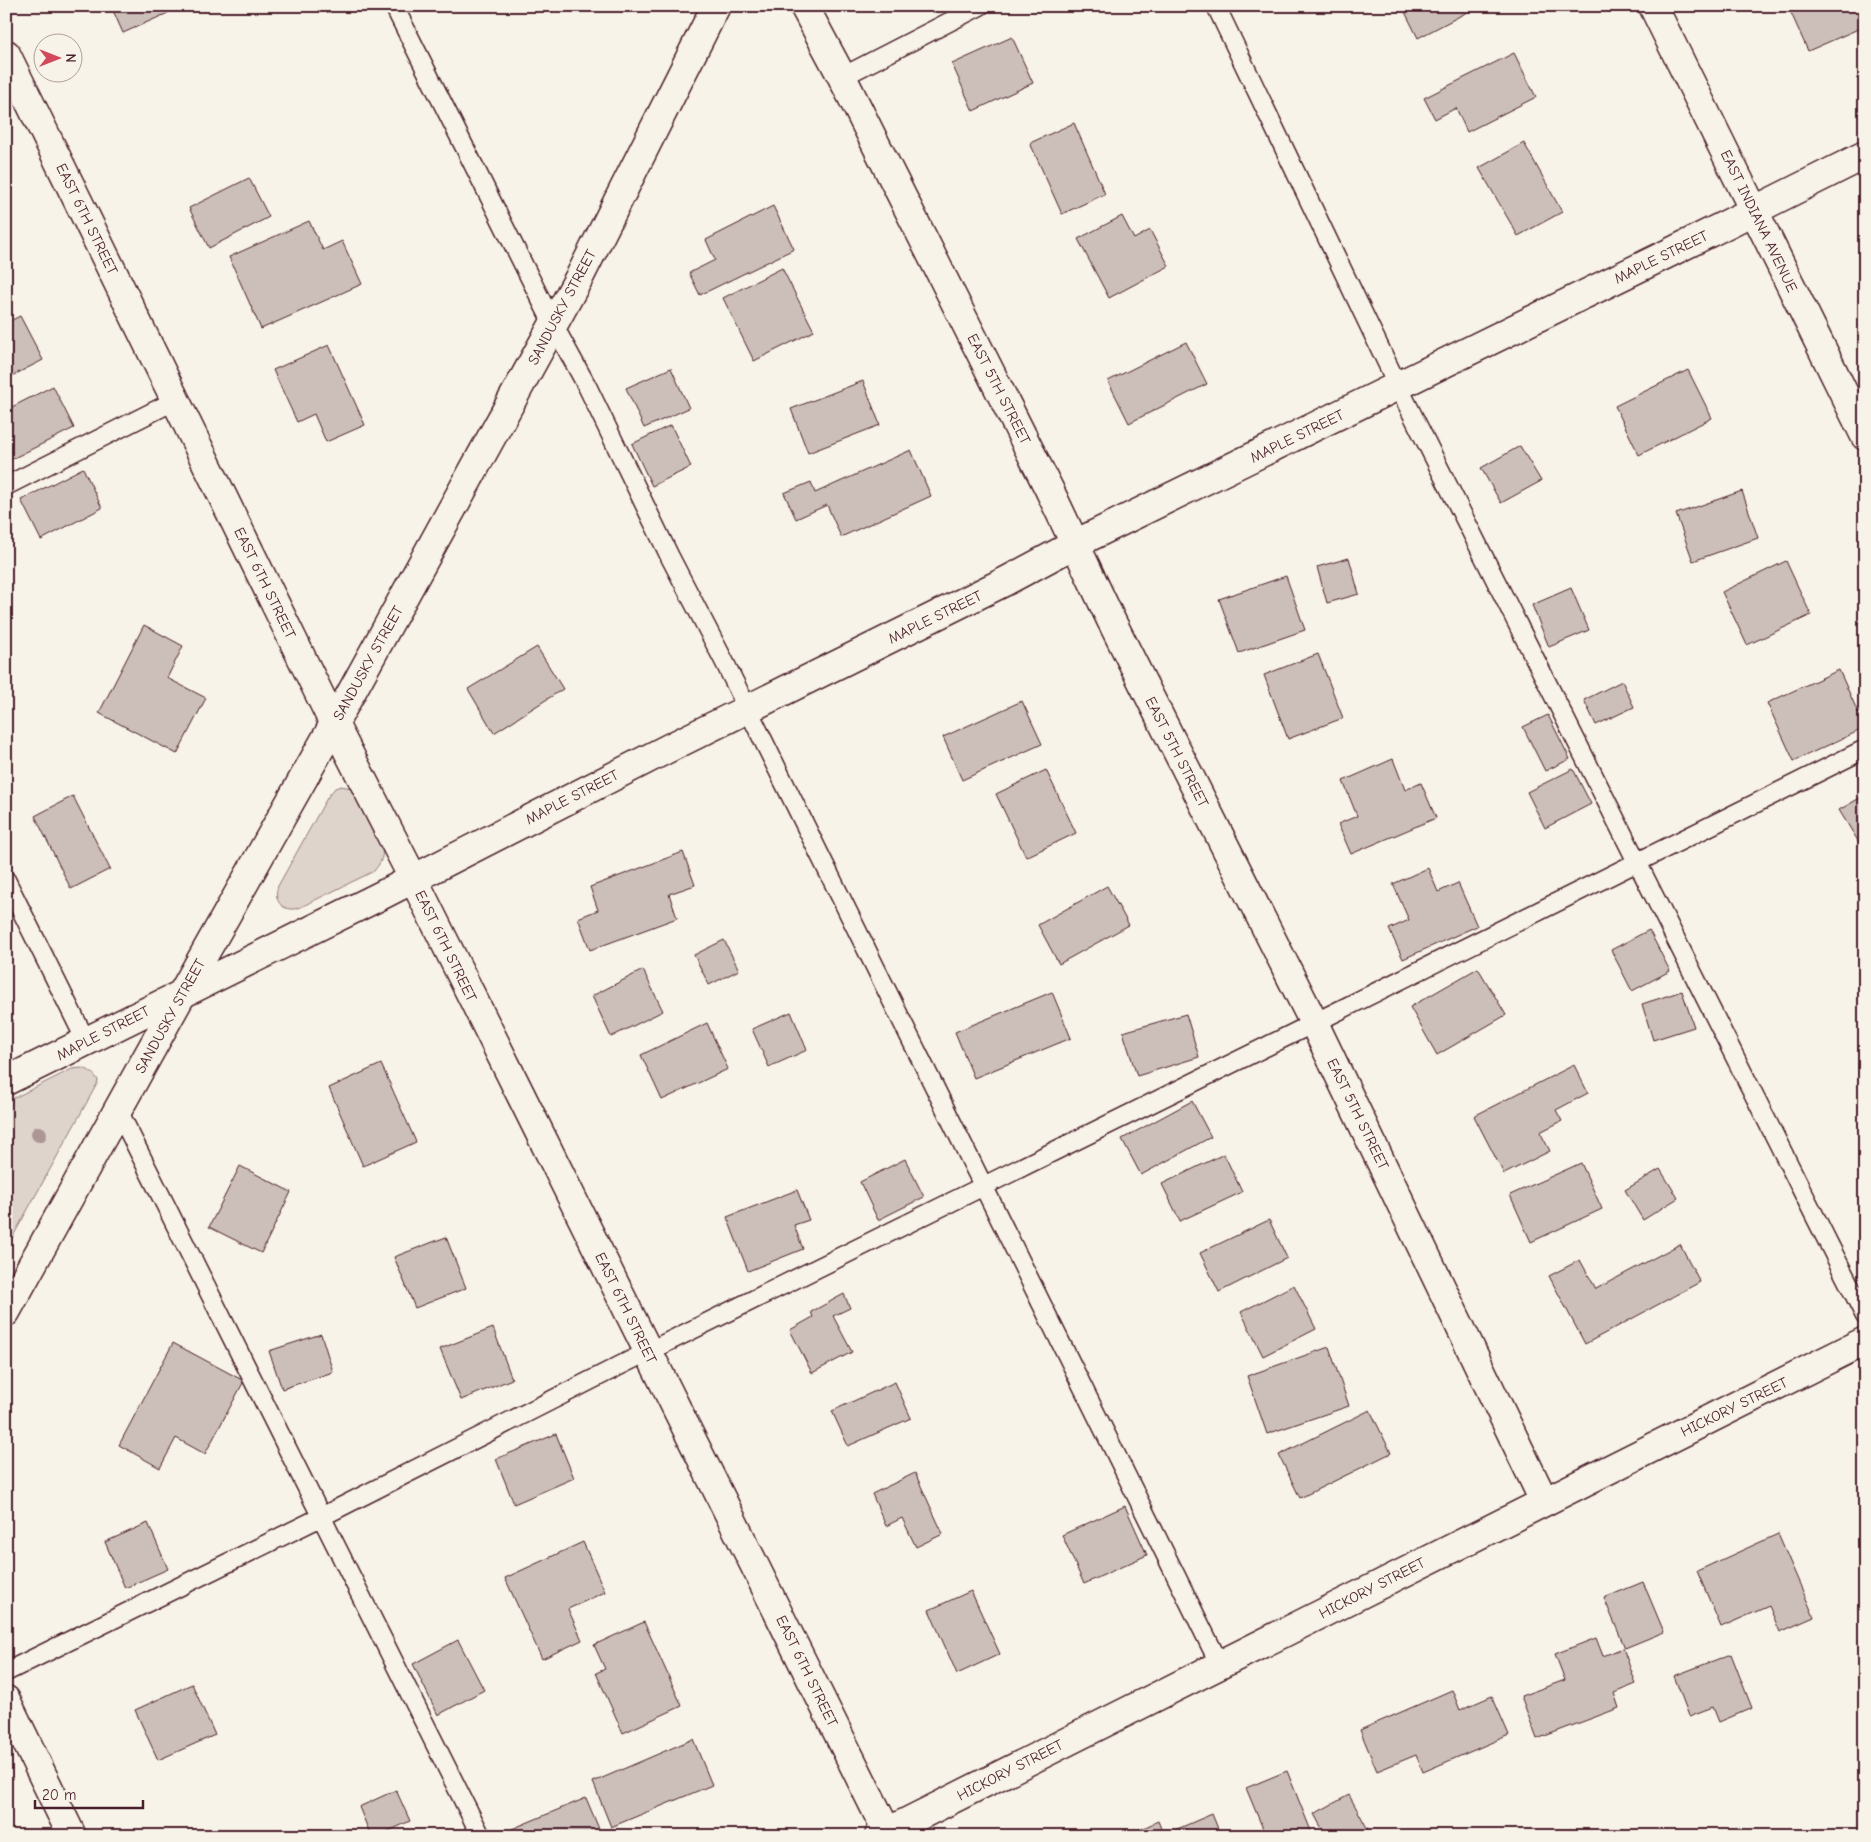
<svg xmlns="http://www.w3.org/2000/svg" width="1871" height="1842" font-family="'Comic Neue',sans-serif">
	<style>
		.green { fill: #ded4cc; stroke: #947a7c }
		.building { fill: #ccbfb9; stroke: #4a1f2b }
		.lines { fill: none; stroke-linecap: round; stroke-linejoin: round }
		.lane-casing { stroke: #4a1f2b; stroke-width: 21 }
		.street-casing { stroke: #4a1f2b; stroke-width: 31 }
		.primary-casing { stroke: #4a1f2b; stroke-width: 31 }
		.lane { stroke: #f7f3e8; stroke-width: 18 }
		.street { stroke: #f7f3e8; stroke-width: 28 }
		.primary { stroke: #f7f3e8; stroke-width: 28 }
		.tree { fill: #ac9796 }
		.labels { text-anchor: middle; stroke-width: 4; stroke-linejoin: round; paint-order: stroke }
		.street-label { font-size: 15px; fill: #4a1f2b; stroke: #f7f3e8 }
	</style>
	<rect width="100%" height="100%" fill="#f7f3e8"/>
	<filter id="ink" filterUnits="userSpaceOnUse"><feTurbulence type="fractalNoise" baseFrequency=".02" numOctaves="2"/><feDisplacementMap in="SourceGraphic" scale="10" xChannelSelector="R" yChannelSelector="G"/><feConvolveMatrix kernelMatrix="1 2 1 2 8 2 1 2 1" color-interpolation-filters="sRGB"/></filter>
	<g filter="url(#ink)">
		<path class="green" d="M341,786l10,2c8,16 28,46 31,61 2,9 -3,16 -8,22l-73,36c-16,7 -29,-5 -23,-21l49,-88 8,-10z
			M82,1068c8,2 11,5 16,12l-1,4 -91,165v-147l66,-33z"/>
		<path class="building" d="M111,6h54l3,7 -45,20z
			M1402,6h77l-61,32z
			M1788,6h77v20l-57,25z
			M1012,37l21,46 -60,28 -21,-47z
			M1514,53l22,44 -69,35 -11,-24 -21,11 -11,-21z
			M1074,123l31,71 -43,20 -32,-71z
			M1524,143l38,69 -44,24 -39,-68z
			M249,178l20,39 -60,31 -20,-40z
			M773,206l21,43 -94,46 -11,-22 26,-13 -9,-20z
			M1122,216l12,23 16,-9 19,36 -60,32 -31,-59z
			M309,221l14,29 19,-9 20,43 -101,45 -32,-72z
			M782,268l32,63 -60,30 -31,-63z
			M20,316l23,44 -37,19v-56z
			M1186,342l21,42 -78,39 -21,-42z
			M329,345l36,80 -39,17 -12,-28 -17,8 -24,-52z
			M671,368l18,40 -45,20 -18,-40z
			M1688,370l24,48 -73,37 -24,-49z
			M863,381l17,44 -72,28 -17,-44z
			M53,386l21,42 -68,34v-52z
			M671,425l20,42 -39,19 -20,-42z
			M1520,446l21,35 -40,22 -20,-35z
			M911,450l20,46 -90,41 -14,-32 -31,14 -12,-26 27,-11 4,11z
			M83,468l19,40 -61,32 -20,-40z
			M1742,491l16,47 -65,23 -17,-47z
			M1349,558l10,36 -32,9 -10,-36z
			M1786,561l25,54 -64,30 -25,-53z
			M1286,576l19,54 -66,23 -20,-54z
			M1571,588l18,42 -40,17 -17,-42z
			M144,625l39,21 -16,32 39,20 -29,56 -78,-41z
			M537,647l26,42 -69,44 -26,-44z
			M1318,654l25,64 -55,21 -24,-64z
			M1839,670l26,58 -71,33 -27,-58z
			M1622,681l12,26 -38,18 -12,-25z
			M1022,701l20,43 -80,36 -19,-43z
			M1548,715l22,44 -25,12 -22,-44z
			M1393,759l12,31 16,-7 15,35 -85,36 -13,-30 19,-8 -14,-35z
			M1573,769l18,35 -46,24 -18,-36z
			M1046,770l30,63 -50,24 -30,-63z
			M1865,795v53l-2,1 -24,-39z
			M73,796l37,73 -39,20 -36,-73z
			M683,852l12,33 -26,9 8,24 -87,32 -12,-32 20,-8 -8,-23z
			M1428,868l10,24 20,-9 19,43 -74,33 -14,-30 20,-9 -16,-36z
			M1107,886l22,39 -70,39 -21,-39z
			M1649,930l21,41 -38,20 -21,-41z
			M724,940l15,30 -30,15 -15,-30z
			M1478,968l28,47 -69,40 -27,-48z
			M643,970l20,41 -52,26 -19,-41z
			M1682,991l12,36 -41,13 -11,-36z
			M1052,992l19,46 -97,40 -19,-46z
			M791,1012l16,38 -38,17 -17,-38z
			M1186,1014l13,43 -62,19 -14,-44z
			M707,1023l21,46 -66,31 -21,-45z
			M381,1064l35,78 -53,24 -34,-78z
			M1574,1065l14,28 -32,17 6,11 -22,11 10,19 -46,23 -30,-58z
			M1192,1101l19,36 -70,38 -19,-36z
			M1224,1154l18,38 -62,29 -18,-37z
			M905,1159l19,38 -46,23 -18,-38z
			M1581,1163l21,46 -71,33 -21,-47z
			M240,1166l51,26 -30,61 -52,-26z
			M1660,1169l18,29 -35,22 -18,-30z
			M797,1190l12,30 -15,5 9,24 -55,22 -21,-54z
			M1269,1220l18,38 -68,34 -19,-39z
			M446,1237l20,51 -51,20 -21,-51z
			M1680,1244l20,38 -115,62 -36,-68 31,-16 16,29z
			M1294,1285l22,44 -53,27 -22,-44z
			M844,1294l6,14 -17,8 19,36 -40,21 -22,-43 23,-13 -2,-5z
			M493,1328l19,51 -51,21 -21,-51z
			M321,1334l12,38 -51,17 -13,-38z
			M173,1343l71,38 -39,73 -29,-16 -16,30 -41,-23z
			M1329,1347l20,59 -82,28 -20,-58z
			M895,1382l16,36 -63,28 -16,-35z
			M1370,1410l21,43 -91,45 -21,-43z
			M556,1434l18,44 -60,26 -18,-45z
			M915,1473l28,61 -27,13 -14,-29 -16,8 -14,-32z
			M1125,1506l22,49 -63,29 -22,-49z
			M148,1523l20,46 -43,19 -20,-46z
			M1778,1534l36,83 -34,15 -11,-26 -48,21 -24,-56z
			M583,1542l22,50 -37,17 14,31 -40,19 -37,-81z
			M1643,1582l21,50 -39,16 -21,-50z
			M971,1591l29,63 -43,20 -28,-64z
			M644,1622l38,84 -59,27 -27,-60 9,-4 -11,-24z
			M1596,1638l7,18 20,-8 13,36 -22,9 5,15 -82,31 -16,-43 44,-16 -10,-26z
			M458,1640l26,50 -46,25 -25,-51z
			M1731,1654l21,54 -33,14 -6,-15 -24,9 -15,-40z
			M192,1684l23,51 -57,25 -23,-50z
			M1452,1690l8,20 32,-14 17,39 -86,37 -7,-17 -39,16 -17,-41z
			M693,1739l19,46 -101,42 -18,-45z
			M1287,1771l26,65h-47l-20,-48z
			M396,1790l14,31 -32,15h-7l-12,-29z
			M1349,1795l22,40 -45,1 -12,-22z
			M586,1798l16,38h-93l-2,-5z
			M1212,1814l9,22h-44l-2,-6z
			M1158,1821l6,15h-37z
			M275,1829l3,7h-19z"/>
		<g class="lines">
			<g class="lane-casing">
				<path id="lane" d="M394,6l159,318 34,62 83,171 54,104 496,1004
					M1216,6l182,380 467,930
					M842,77l138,-71
					M6,486l170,-86
					M6,880l80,161
					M118,1110l363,726
					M6,1672l315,-155 300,-152 693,-342 551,-274"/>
			</g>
			<g class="street-casing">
				<path id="street" d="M804,6l38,71 207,412 62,131 203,403 230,478
					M6,54l328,670 79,154 476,958
					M6,1081l372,-184 289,-148 339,-168 69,-37 594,-291 196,-98
					M6,1700l66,136
					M879,1836l986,-495"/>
			</g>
			<g class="primary-casing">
				<path id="primary" d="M1653,6l212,430
					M6,1312l177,-320 151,-268 246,-448 136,-270"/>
			</g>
			<use href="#lane" class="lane"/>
			<use href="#street" class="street"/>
			<use href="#primary" class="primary"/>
		</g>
		<circle class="tree" cx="39" cy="1134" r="8"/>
	</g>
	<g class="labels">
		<g class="street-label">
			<text transform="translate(87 219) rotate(64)" y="5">EAST 6TH STREET</text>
			<text transform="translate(1759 221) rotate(64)" y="5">EAST INDIANA AVENUE</text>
			<text transform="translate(1661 257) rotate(-26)" y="5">MAPLE STREET</text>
			<text transform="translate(562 307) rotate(-62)" y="5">SANDUSKY STREET</text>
			<text transform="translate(999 389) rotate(63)" y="5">EAST 5TH STREET</text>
			<text transform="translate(1297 436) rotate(-26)" y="5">MAPLE STREET</text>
			<text transform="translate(265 583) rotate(64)" y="5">EAST 6TH STREET</text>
			<text transform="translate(935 617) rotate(-26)" y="5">MAPLE STREET</text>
			<text transform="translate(368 663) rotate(-61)" y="5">SANDUSKY STREET</text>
			<text transform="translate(1177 752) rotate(63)" y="5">EAST 5TH STREET</text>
			<text transform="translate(572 797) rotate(-27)" y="5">MAPLE STREET</text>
			<text transform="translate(446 946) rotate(64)" y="5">EAST 6TH STREET</text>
			<text transform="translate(170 1016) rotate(-61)" y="5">SANDUSKY STREET</text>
			<text transform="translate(103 1033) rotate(-27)" y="5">MAPLE STREET</text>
			<text transform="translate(1358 1114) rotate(64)" y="5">EAST 5TH STREET</text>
			<text transform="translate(626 1308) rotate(64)" y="5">EAST 6TH STREET</text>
			<text transform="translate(1734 1407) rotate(-26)" y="5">HICKORY STREET</text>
			<text transform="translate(1372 1588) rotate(-27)" y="5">HICKORY STREET</text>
			<text transform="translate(807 1671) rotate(64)" y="5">EAST 6TH STREET</text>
			<text transform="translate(1010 1770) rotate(-27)" y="5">HICKORY STREET</text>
		</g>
	</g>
	<rect width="1871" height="1842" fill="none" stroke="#f7f3e8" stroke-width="25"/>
	<rect x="12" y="12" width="1846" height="1817" fill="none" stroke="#4a1f2b" stroke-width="2" filter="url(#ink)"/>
	<g transform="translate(58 58) rotate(90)"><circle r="24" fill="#f7f3e8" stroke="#b29e9c"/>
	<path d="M0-4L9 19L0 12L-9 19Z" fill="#d1495b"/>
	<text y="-8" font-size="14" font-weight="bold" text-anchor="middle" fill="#4a1f2b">N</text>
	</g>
	<path d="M35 1800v8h108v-8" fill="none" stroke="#4a1f2b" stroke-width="2.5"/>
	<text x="42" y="1800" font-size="15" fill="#4a1f2b" stroke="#f7f3e8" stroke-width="4" paint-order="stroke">20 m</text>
</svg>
